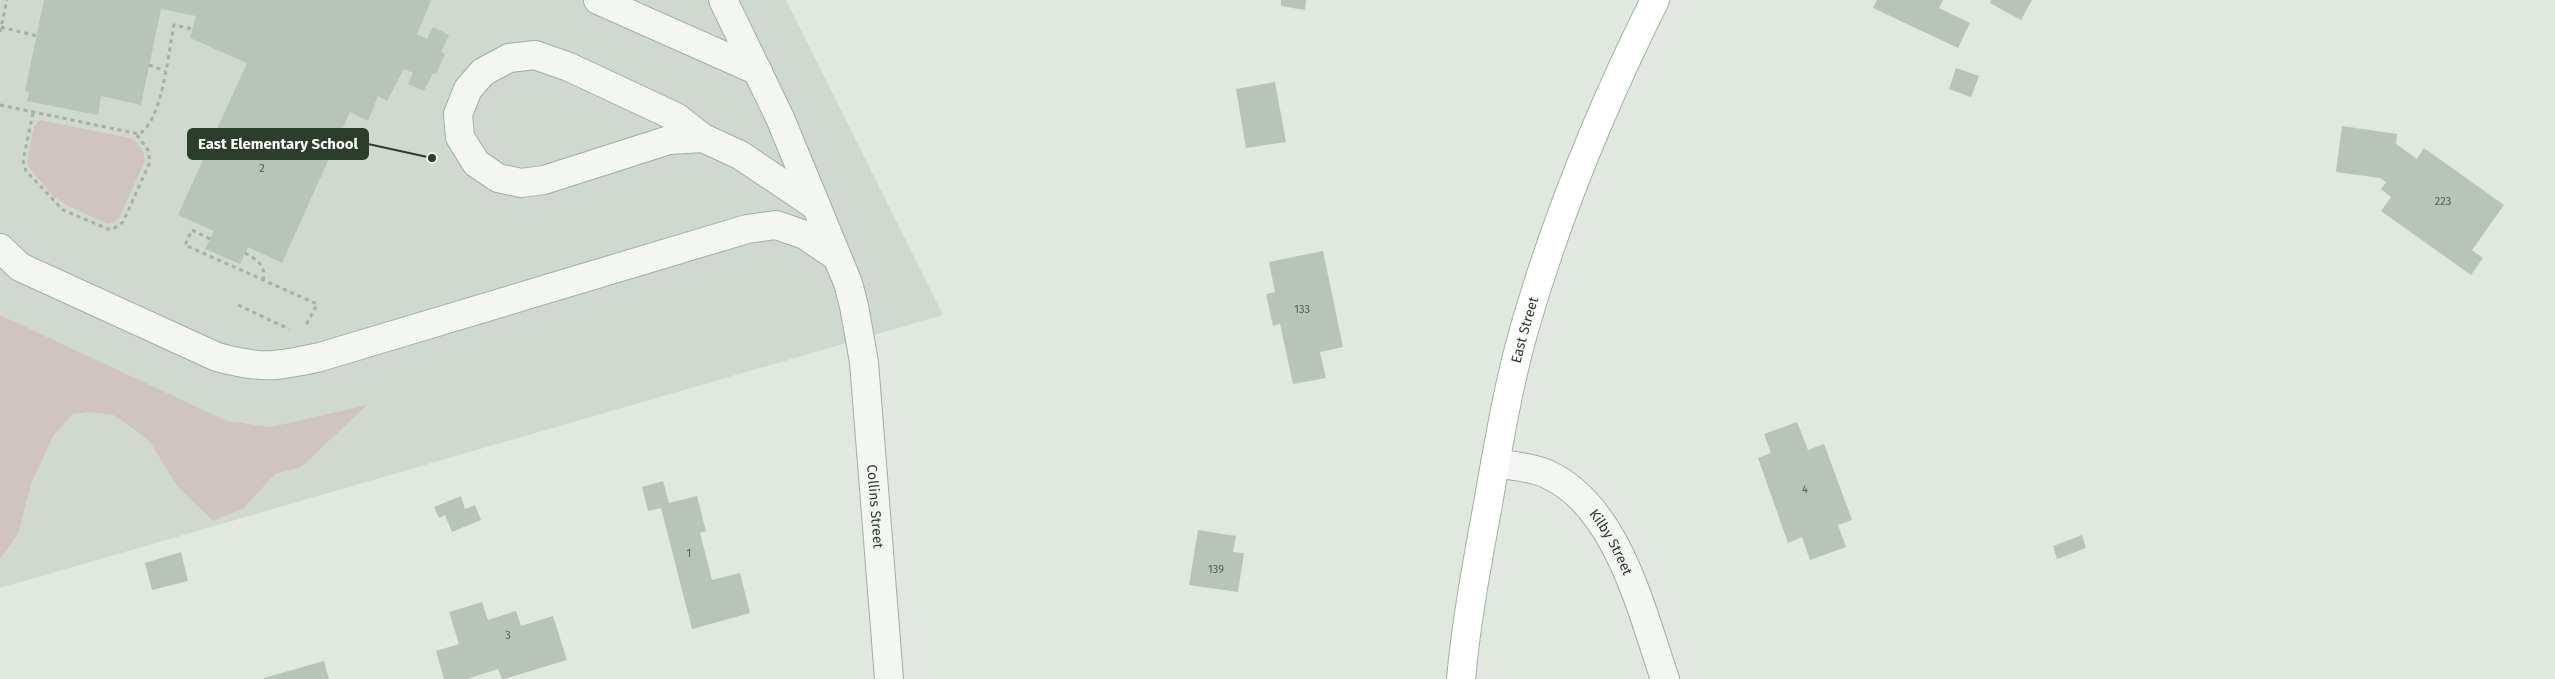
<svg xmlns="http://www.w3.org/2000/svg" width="2555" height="679" font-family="'Fira Sans',sans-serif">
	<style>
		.built { fill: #cfd9cf }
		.green { fill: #d0c4c2 }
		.building { fill: #b8c4b8 }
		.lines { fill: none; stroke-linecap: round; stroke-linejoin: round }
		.minor-casing { stroke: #a3aea2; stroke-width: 30 }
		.major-casing { stroke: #a2b2a1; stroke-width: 30 }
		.path { stroke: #a7b0a7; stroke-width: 3; stroke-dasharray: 4 4; stroke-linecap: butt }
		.minor { stroke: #f3f6f3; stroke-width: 28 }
		.major { stroke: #fff; stroke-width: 28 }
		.labels { text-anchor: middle; stroke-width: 4; stroke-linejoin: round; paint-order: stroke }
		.number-label { font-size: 11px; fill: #4e5f4e }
		.street-label { font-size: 14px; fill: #2b3d2b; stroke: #f0f5f0 }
		.leader { fill: none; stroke: #2b3d2b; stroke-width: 2 }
		.callout-dot { fill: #2b3d2b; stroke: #f0f5f0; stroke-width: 2 }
		.callout { fill: #2b3d2b; stroke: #2b3d2b; stroke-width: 2 }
		.callout-label { font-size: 15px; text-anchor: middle; font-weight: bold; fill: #fff }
	</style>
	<rect width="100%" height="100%" fill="#e1e8e0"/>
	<path class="built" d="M0,0h786l157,315 -943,273z"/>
	<path class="green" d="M40,120l90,18c10,6 16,14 14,25l-24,53 -5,6 -7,2 -40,-18 -15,-10 -24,-28 -2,-6 7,-36z
		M0,315l227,106 44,6 96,-22 -66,62 -26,7 -31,34 -31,13 -35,-34 -28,-45 -12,-10 -25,-17 -25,-3 -15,2 -20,22 -22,48 -13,50 -18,25z"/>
	<path class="building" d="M44,0h384l3,1 -14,33 10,5 6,-12 16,8 -8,17 4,2 -9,20 -3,-1 -9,18 -16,-7 5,-11 -9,-4 -17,32 -9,-5 -10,25 -18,-9 -68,151 -34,-16 -8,17 -35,-15 9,-18 -36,-16 69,-152 -57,-25 6,-22 -35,-7 -20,96 -40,-9 -3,19 -71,-14 2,-9 -4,-1z
		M1281,0h25l-1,10 -24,-4z
		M1877,0h66l-4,8 31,15 -12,25 -85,-40z
		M1991,0h41l-11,20 -31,-17z
		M1956,68l23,8 -8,21 -22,-8z
		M1275,82l11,60 -40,6 -10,-59z
		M2342,126l55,8 -1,10 21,15 7,-11 80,57 -32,45 11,8 -12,17 -90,-64 10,-14 -10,-8 5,-7 -6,-4 -44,-6z
		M1323,251l20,96 -23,5 6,26 -33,6 -13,-60 -7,2 -7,-32 9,-2 -6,-30z
		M1797,422l11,28 16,-6 28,76 -14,5 8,22 -36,13 -8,-23 -14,6 -30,-85 13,-5 -7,-19z
		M663,481l6,22 28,-7 9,35 -6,2 12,47 28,-7 10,40 -58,16 -31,-121 -13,3 -6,-24z
		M461,496l4,13 10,-4 6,15 -29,12 -7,-17 -6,3 -5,-11z
		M1198,530l38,6 -3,16 11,1 -6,39 -49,-7z
		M2082,535l4,13 -29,11 -4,-13z
		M181,552l7,29 -36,9 -7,-27z
		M482,602l6,18 28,-9 5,15 32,-10 14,44 -63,19h-2l-4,-10 -31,10h-23l-8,-28 23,-7 -10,-32z
		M324,661l5,18h-65v-1z"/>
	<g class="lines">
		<g class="minor-casing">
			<g id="minor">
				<path d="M598,0l160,71"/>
				<path id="s1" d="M723,0l57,118 68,165 6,23 10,56 25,317"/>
				<path d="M703,138l-34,2 -125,40 -23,3 -23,-5 -22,-15 -16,-26 -2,-23 10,-25 15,-17 26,-14 26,-3 34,12 107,50 27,21 37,17 76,51"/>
				<path d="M0,248l20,19 197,90c44,12 59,10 103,0l427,-128 29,-4 29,10 32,22"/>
				<path id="s2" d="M1495,463c17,3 37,4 52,11 71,32 95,139 118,205"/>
			</g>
		</g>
		<g class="major-casing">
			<g id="major">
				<path id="s3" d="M1461,679c5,-55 15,-110 25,-164 11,-62 21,-125 38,-185 33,-115 78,-224 131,-330"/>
			</g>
		</g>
		<path class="path" d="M1,27l36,9
			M0,32l7,-32
			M149,65l16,6
			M0,105l139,29c24,-14 29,-82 35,-109l19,4
			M33,113l-10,48 3,10 37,39 45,19h5l10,-7 27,-60 -2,-12 -11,-15
			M210,239l-18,-9 -7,15 132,59 -12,23
			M245,253c11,6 22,13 18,27
			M238,305l51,24"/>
		<use href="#minor" class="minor"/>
		<use href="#major" class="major"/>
	</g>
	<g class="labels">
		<g class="number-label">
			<text x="262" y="172">2</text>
			<text x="2443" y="205">223</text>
			<text x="1302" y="313">133</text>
			<text x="1805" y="493">4</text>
			<text x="689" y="557">1</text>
			<text x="1216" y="573">139</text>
			<text x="508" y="639">3</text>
		</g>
		<g class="street-label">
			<text dy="5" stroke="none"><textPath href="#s3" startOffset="355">East Street</textPath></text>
			<text dy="5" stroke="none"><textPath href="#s1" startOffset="535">Collins Street</textPath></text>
			<text dy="5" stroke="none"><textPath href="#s2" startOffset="149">Kilby Street</textPath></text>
		</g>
	</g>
	<path class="leader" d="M432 158L368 144"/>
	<circle class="callout-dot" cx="432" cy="158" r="5"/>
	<rect class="callout" x="188" y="129" width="180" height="30" rx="5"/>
	<g class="callout-label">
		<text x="278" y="149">East Elementary School</text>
	</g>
</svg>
